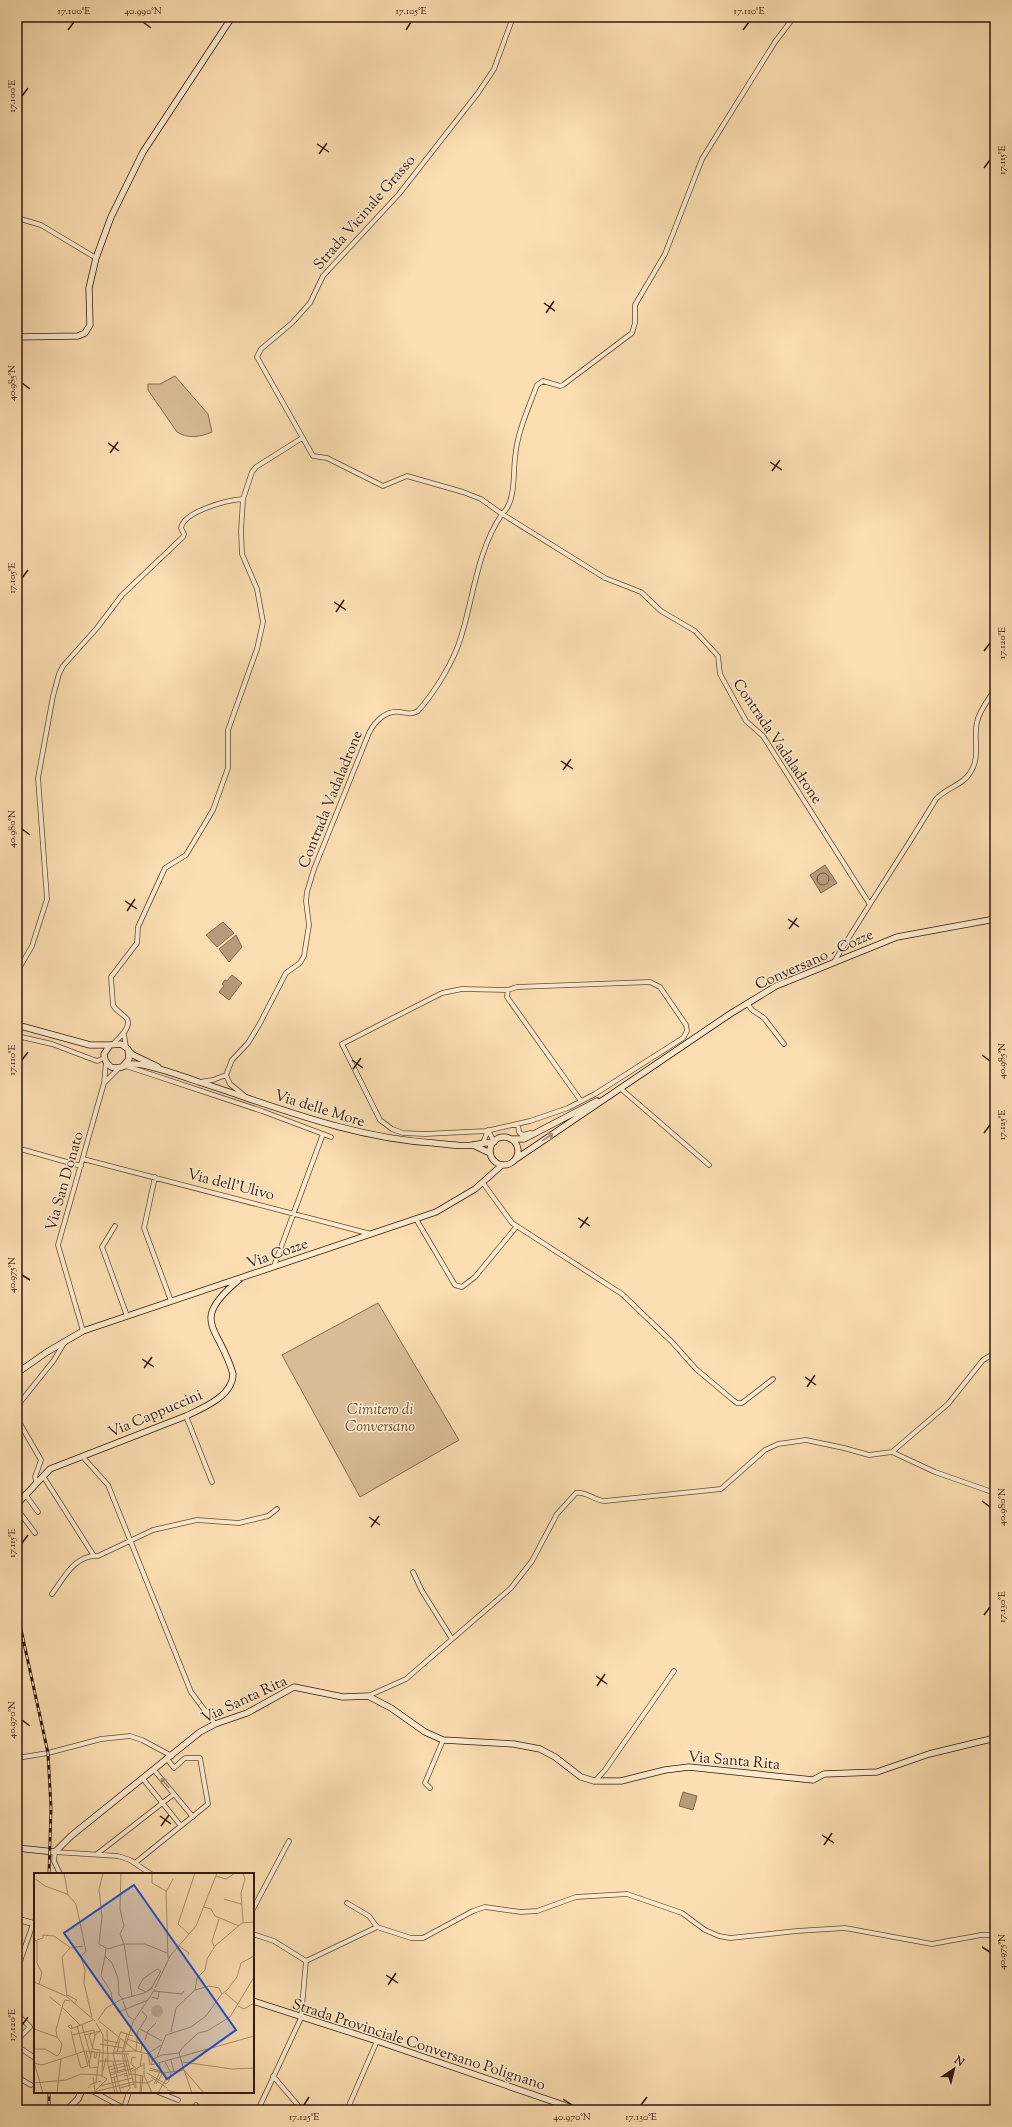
<svg xmlns="http://www.w3.org/2000/svg" width="1012" height="2127" font-family="'Sorts Mill Goudy',serif">
	<style>
		.green { fill: #d9bc95; stroke: #866a50 }
		.water { fill: #b79a79; stroke: #82664d }
		.lines { fill: none; stroke-linecap: round; stroke-linejoin: round }
		.shore { stroke: #755842; stroke-width: 1 }
		.street-casing { stroke: #654934; stroke-width: 5.5 }
		.secondary-casing { stroke: #33170a; stroke-width: 7 }
		.street { stroke: #fceacd; stroke-width: 4 }
		.secondary { stroke: #fceacd; stroke-width: 5.5 }
		.rail-casing { stroke: #33170a; stroke-width: 3 }
		.rail { stroke: #fceacd; stroke-width: 1.5; stroke-dasharray: 4.5; stroke-linecap: butt }
		.oneway { stroke: #a28b75 }
		.ticks { fill: none; stroke: #33170a; stroke-width: 1.5 }
		.labels { text-anchor: middle; stroke-width: 3; stroke-linejoin: round; paint-order: stroke }
		.street-label { font-size: 15px; fill: #33170a; stroke: #fceacd }
		.park-label { font-size: 15px; font-style: italic; fill: #654934; stroke: #fceacd }
		.inset-road { fill: none; stroke: #ab8e6f; stroke-width: 1 }
		.view { fill: #1d4ed8; fill-opacity: 0.15; stroke: #1d4ed8; stroke-width: 2 }
		.inset-edge { fill: none; stroke: #33170a; stroke-width: 2 }
		.neatline { fill: none; stroke: #33170a; stroke-width: 1.5 }
		.ticks-label { font-size: 10px; text-anchor: middle; fill: #33170a }
	</style>
	<rect width="100%" height="100%" fill="#fbdeb2"/>
	<filter id="stains"><feTurbulence type="fractalNoise" baseFrequency=".005" numOctaves="4"/><feColorMatrix values="0 0 0 0 .2 0 0 0 0 .09 0 0 0 0 .02 0 0 0 .5 -.17"/></filter>
	<radialGradient id="worn" r=".72"><stop offset=".6" stop-color="#630" stop-opacity="0"/><stop offset="1" stop-color="#630" stop-opacity=".3"/></radialGradient>
	<path class="green" d="M175,376l33,38 4,18c-12,5 -24,7 -35,0l-29,-42v-6h12z
		M378,1303l81,137 -99,57 -78,-142z"/>
	<path class="water" d="M825,865l12,18 -16,10 -11,-18z
		M223,922l11,11 -17,14 -11,-12z
		M236,935l6,12 -13,15 -10,-13z
		M232,975l10,8 -13,17 -10,-8 5,-6 -2,-2 3,-4 2,1z
		M683,1792l14,4 -4,14 -14,-4z"/>
	<g class="lines">
		<path class="shore" d="M817 879a6 6 0 1 1 12 0a6 6 0 1 1-12 0Z"/>
		<g class="street-casing">
			<path id="street" d="M513,17l-19,52 -16,24 -79,101 -76,82 -13,27 -18,20 -31,26 -4,8 56,99 14,2 56,28 24,-10 56,16 18,7 21,15c14,-12 11,-40 13,-56 2,-25 13,-49 22,-73l6,-4 17,5 3,-1 69,-52 3,-10v-18l30,-51 37,-95 73,-117 19,-25
				M17,218l24,7 55,33
				M834,962c33,-55 69,-108 102,-163 10,-11 27,-14 34,-26 11,-16 3,-33 7,-51 2,-11 12,-23 18,-33
				M17,972l15,-26 15,-47 -9,-121 15,-82 6,-22 4,-8 34,-38 25,-33 61,-58 1,-3 -3,-6c3,-17 47,-28 62,-29
				M650,982l10,5 26,38 1,6 -4,7 -88,56 -27,14 -38,13 -44,10 -61,3 -22,-1 -11,-4 -12,-9 -38,-76 100,-51 20,-4 46,1 9,-3z
				M508,990l-1,7 74,104
				M747,1003l5,7 12,8 20,26
				M124,1034l2,13
				M17,1036l35,8 45,17 7,-3
				M114,1043c5,-5 18,-16 13,-24 -4,-5 -11,-8 -14,-14l-2,-28 26,-34 1,-16 27,-59 21,-13 27,-45 15,-42v-38l29,-81 6,-27 -6,-33 -15,-35 -1,-23 2,-32 9,-27 4,-5 46,-29
				M126,1066l136,45 69,26
				M226,1075l6,-15 16,-17 11,-18 27,-52 14,-10 4,-7 5,-31 -3,-24 1,-9 7,-23 55,-136c6,-12 17,-23 31,-21 7,1 11,3 18,-1 17,-19 36,-50 43,-74 13,-42 16,-86 41,-123l103,64 36,14 20,19 34,20 23,25 2,18 26,47 17,15 106,167
				M200,1082l13,-2 13,-5 4,9 16,13
				M104,1083l15,-15
				M620,1088l89,77
				M518,1124l1,8 3,3 9,-2
				M488,1130l6,12
				M483,1143l5,-13
				M17,1148l64,18
				M83,1159l288,75
				M155,1177l-11,51 27,73
				M483,1183l29,40 110,71 50,48 24,27 37,31 4,3h5l31,-24
				M416,1219l39,66 7,2 13,-10 42,-51
				M115,1226l-13,21 25,69
				M274,1266l49,-132
				M83,1331l-25,-86 46,-162 2,-21
				M186,1416l26,66
				M892,1452l43,20 60,21
				M82,1456l26,29 83,207 24,32
				M43,1476l51,80
				M37,1483l-2,-6 6,-17 -22,-38 -1,-17 36,-45 10,-17
				M25,1494l13,18
				M17,1509l18,24
				M413,1572l9,19 30,48
				M52,1594c12,-16 23,-40 46,-38l55,-26 44,-10 42,3 29,-7 9,-7
				M368,1696l38,-17 105,-91 21,-27 25,-47 19,-21c10,-2 19,8 29,8l116,-12 44,-39 13,-6 28,-4 38,8 25,7 23,-3 56,-48 35,-44 12,-7
				M17,1752l5,5
				M17,1758l31,-5 53,-14 29,-3 12,4 30,16
				M154,1770l39,47
				M143,1779l38,47
				M595,1781l10,-11 69,-99
				M430,1788l-5,-5 18,-43
				M97,1854l77,-60
				M135,1863l73,-59 -8,-46h-15l-11,10 -6,-8
				M60,1874l-6,-13 1,-9 63,4 12,4 21,14
				M347,1903l22,13 8,11
				M253,1909l36,-68
				M253,1934l21,7 32,20
				M17,1970l16,-46
				M17,2014l13,13 -13,13
				M17,2046l18,12
				M17,2057l4,-7
				M273,2076l29,34
				M17,2077l14,8
				M94,2092l33,18
				M158,2092l20,8
				M124,2108l5,-16
				M194,2110l2,-5
				M258,2110l43,-92 5,-57 71,-34 34,11h12l50,-27 12,-4 36,5 16,-1 39,-14 51,-3 55,19 23,17 14,6 11,2 67,-7 48,-3 87,16 49,-9h14
				M347,2110l30,-69"/>
		</g>
		<g class="secondary-casing">
			<path id="secondary" d="M17,337l61,-1 7,-3 5,-8 -1,-37 7,-30 15,-41 32,-65 89,-135
				M17,1025l73,20h20
				M129,1051l4,4 25,12
				M122,1067l7,-8 -1,-10 -7,-5 -11,1 -6,9c0,6 3,10 7,13 8,3 14,-2 21,-3 14,-1 53,13 67,18 78,25 153,56 235,61 12,1 27,4 39,2 7,-1 14,-3 21,-3
				M490 1151a14 14 0 1 1 28 0a14 14 0 1 1-28 0Z
				M511,1139h13l73,-38
				M473,1145l17,8
				M516,1159l214,-145 46,-28 121,-49 98,-18
				M17,1373l30,-21 36,-21 353,-119 39,-23 27,-24
				M17,1504l33,-35 136,-53c17,-8 47,-20 47,-42 -14,-49 -45,-52 7,-95
				M17,1848l38,4 16,-16 129,-104 15,-8 32,-11 47,-26 49,10 25,-1 23,12 34,24 18,8 71,4 26,5 15,8 26,20 13,4h27l44,-11 24,-3 124,13 11,-6 53,-2 52,-18 66,-16
				M17,1919l18,5
				M253,2001l124,40 201,69
				M67,2110l11,-11 3,-7"/>
		</g>
		<use href="#street" class="street"/>
		<use href="#secondary" class="secondary"/>
		<g class="rail-casing">
			<path id="rail" d="M17,1611l31,142 3,55 -2,66
				M49,2092v18"/>
		</g>
		<use href="#rail" class="rail"/>
	</g>
	<defs><path id="oneway-shaft" d="M-6 0H5M1.5-3L5.5 0L1.5 3" fill="none" stroke-width="1.6" stroke-linecap="round" stroke-linejoin="round"/></defs>
	<g class="oneway">
		<use href="#oneway-shaft" transform="translate(548 1137) rotate(-33)"/>
		<use href="#oneway-shaft" transform="translate(165 1783) rotate(-130)"/>
	</g>
	<path class="ticks" d="M143,22l8,6M68,30l6,-8M406,30l5,-8M743,30l6,-8M22,96l6,-8M317,144l12,8M319,154l8,-11M984,168l6,-8M544,303l11,8M546,313l8,-12M22,383l8,6M108,443l11,8M110,453l8,-11M770,462l12,8M772,471l8,-11M22,578l6,-8M334,602l12,8M336,612l8,-12M984,651l6,-8M561,761l12,8M563,770l8,-11M22,829l8,6M125,901l12,8M127,911l8,-12M788,919l11,8M789,929l8,-11M982,1055l8,6M22,1060l6,-8M352,1060l11,8M353,1069l8,-11M984,1133l6,-8M578,1218l12,8M580,1228l8,-11M22,1275l8,5M142,1359l12,8M144,1368l8,-11M805,1377l11,8M807,1387l8,-12M982,1501l8,6M369,1517l11,8M371,1527l8,-11M22,1543l6,-8M984,1615l6,-8M596,1676l11,8M597,1686l8,-12M22,1720l8,6M160,1816l11,8M161,1826l8,-11M822,1835l12,8M824,1845l8,-12M982,1947l8,5M386,1975l12,8M388,1985l8,-12M22,2025l6,-8M563,2099l9,6M304,2105l5,-8M641,2105l6,-8"/>
	<g class="labels">
		<g class="street-label">
			<text transform="translate(364 212) rotate(-49)" y="5">Strada Vicinale Grasso</text>
			<text transform="translate(778 741) rotate(56)" y="5">Contrada Vadaladrone</text>
			<text transform="translate(330 799) rotate(-68)" y="5">Contrada Vadaladrone</text>
			<text transform="translate(814 959) rotate(-24)" y="5">Conversano - Cozze</text>
			<text transform="translate(320 1108) rotate(17)" y="5">Via delle More</text>
			<text transform="translate(64 1181) rotate(-74)" y="5">Via San Donato</text>
			<text transform="translate(231 1184) rotate(14)" y="5">Via dell'Ulivo</text>
			<text transform="translate(277 1253) rotate(-19)" y="5">Via Cozze</text>
			<text transform="translate(155 1413) rotate(-23)" y="5">Via Cappuccini</text>
			<text transform="translate(244 1699) rotate(-25)" y="5">Via Santa Rita</text>
			<text transform="translate(734 1760) rotate(5)" y="5">Via Santa Rita</text>
			<text transform="translate(419 2044) rotate(18)" y="5">Strada Provinciale Conversano Polignano</text>
		</g>
		<g class="park-label">
			<text x="380" y="1414">Cimitero di<tspan x="380" dy="17">Conversano</tspan></text>
		</g>
	</g>
	<g transform="translate(34 1873)">
		<rect width="220" height="220" fill="#fbdeb2"/>
		<path d="M117 138a6 6 0 1 1 12 0a6 6 0 1 1-12 0Z" fill="#d9bc95"/>
		<path class="inset-road" d="M30,0l4,22M69,0l-4,17 3,27 -3,27 9,5 16,-5 -4,-10 4,-8 -4,-17 1,-36M118,0v10l14,8 2,67M182,3l10,3 9,-6M0,5l11,8 22,8 9,10 10,47 -5,6 4,13 -1,13 8,34M132,19l7,-13M190,26l17,5M170,34l7,2 4,7 24,10M209,49l-2,-29 4,-14 -2,-6M155,61l-11,-10 17,-51M0,67l3,1v22l5,10 -3,11M3,67l6,-2v-3l11,1 17,12 12,-2M145,73l10,7 -1,2M180,73l-2,-5 7,-22M72,76l-1,7 7,7 6,15 1,17 4,4M71,83l-4,20 10,16 2,12M123,96l4,2 -9,16 -6,5 -8,-4 5,-9zM0,109l32,14 29,25M121,115l15,-32 26,-30 21,-53M161,117l14,-4 10,2 3,6M120,118l28,3 2,-3M191,120l13,11M33,122l10,5 -3,4M33,123l-5,-39 8,-9M98,123l-8,-52h21l22,9M16,124l11,9M118,124l6,2 1,-7M90,127l-2,-1 22,-6 9,-5M89,128l5,15 6,4M81,131l3,8 8,-3M204,133l6,3 10,-6M29,135l17,17M92,136l22,-9M64,147l8,-12 16,-9M65,148l37,30 12,3 2,11M62,150l7,12v18M48,152l9,32M43,153l11,40M38,155l-1,-3 -3,1 3,3 22,-9M0,156l23,8M106,156l22,12M73,157l1,35 7,28M37,158l5,22M87,159l12,4M137,159l5,-24 19,-18 2,-12 8,-8 2,-11 8,-13 27,-23 12,-1M58,160l-3,3 4,13 7,1M38,162l22,-5 1,5M51,162l15,-4M93,166l15,5 -1,8M70,167l15,3M111,167l3,-9 8,-8M66,171l23,4M0,176h11l12,7 3,-3M52,178l3,12M90,178l9,-29 22,-33M61,179l-1,5 2,1 1,-6M80,179l22,-1 2,-20 9,-14 -5,-6M83,179l3,-13M26,180l2,-9 -5,-7 -1,-7 7,-26 2,-4 5,1M79,180l8,-22M43,181l4,14 7,-2M79,181l5,19M90,181l5,20M92,181l9,34M123,184l9,-22 25,-8 15,-11 15,-21 7,-6 9,-12 4,-14 13,-7M102,185l-4,-1 -1,7 7,6M137,187l3,12M64,188h31M118,188l-3,-8 12,-8M0,189l9,31M79,189l8,31M131,189l6,11 -2,8 -3,3M149,189l49,7 22,-1M0,190l8,2 43,-14 18,2M110,190v12l8,18M117,192l2,-6 9,-4 17,-2M117,192l103,-29M64,194l-8,1 -1,-4 6,-29 6,-5M74,194l16,-4M106,194l2,-13M116,195l13,4M101,196l1,19M75,197l20,-5M115,197l15,3 20,-3M150,197l-5,-17 4,-6 15,-14 9,-2 23,-14 24,-40M150,197l20,23M150,197l8,23M69,198l3,-13M96,199l13,-7M76,200l16,-4M113,200l19,11M76,202l24,-7M68,203l1,-23 26,1M90,203l9,-2 10,2M59,204l2,14M80,204l3,15M117,204l16,11M77,205l16,-5M62,209l4,-32M99,209l14,1 6,-3M0,210l32,-3 15,-6 19,1 7,4M120,211l6,-12M122,211l6,-10 -3,-11M66,213l32,-8M54,215l3,-4 10,-3M86,215l14,-4M62,217l11,-11M133,217l12,3M23,220l4,-34M56,220l43,-11M92,220l4,-5 -8,-34 5,-20M106,220l1,-17M107,220l2,-17M124,220l9,-16"/>
		<path class="view" d="M100,12l102,145 -69,49 -103,-146z"/>
		<rect width="220" height="220" class="inset-edge"/>
	</g>
	<rect width="1012" height="2127" fill="none" stroke="#fbdeb2" stroke-width="44"/>
	<g transform="translate(954 2069) rotate(35)" stroke="#fceacd" stroke-width="3" paint-order="stroke">
	<path d="M0-3L7 15L0 10L-7 15Z" fill="#33170a"/>
	<text y="-6" font-size="11" font-weight="bold" text-anchor="middle" fill="#33170a">N</text>
	</g>
	<rect x="22" y="22" width="968" height="2083" class="neatline"/>
	<g class="ticks-label">
		<text x="74" y="14">17.100°E</text>
		<text x="143" y="14">40.990°N</text>
		<text x="411" y="14">17.105°E</text>
		<text x="749" y="14">17.110°E</text>
		<text transform="translate(11 96) rotate(-90)" y="4">17.100°E</text>
		<text transform="translate(1001 160) rotate(-90)" y="4">17.115°E</text>
		<text transform="translate(11 383) rotate(-90)" y="4">40.985°N</text>
		<text transform="translate(11 578) rotate(-90)" y="4">17.105°E</text>
		<text transform="translate(1001 643) rotate(-90)" y="4">17.120°E</text>
		<text transform="translate(11 829) rotate(-90)" y="4">40.980°N</text>
		<text transform="translate(11 1060) rotate(-90)" y="4">17.110°E</text>
		<text transform="translate(1001 1061) rotate(-90)" y="4">40.985°N</text>
		<text transform="translate(1001 1125) rotate(-90)" y="4">17.125°E</text>
		<text transform="translate(11 1275) rotate(-90)" y="4">40.975°N</text>
		<text transform="translate(1001 1507) rotate(-90)" y="4">40.980°N</text>
		<text transform="translate(11 1543) rotate(-90)" y="4">17.115°E</text>
		<text transform="translate(1001 1607) rotate(-90)" y="4">17.130°E</text>
		<text transform="translate(11 1720) rotate(-90)" y="4">40.970°N</text>
		<text transform="translate(1001 1952) rotate(-90)" y="4">40.975°N</text>
		<text transform="translate(11 2025) rotate(-90)" y="4">17.120°E</text>
		<text x="304" y="2120">17.125°E</text>
		<text x="572" y="2120">40.970°N</text>
		<text x="641" y="2120">17.130°E</text>
	</g>
	<rect width="100%" height="100%" filter="url(#stains)"/>
	<rect width="100%" height="100%" fill="url(#worn)"/>
</svg>
